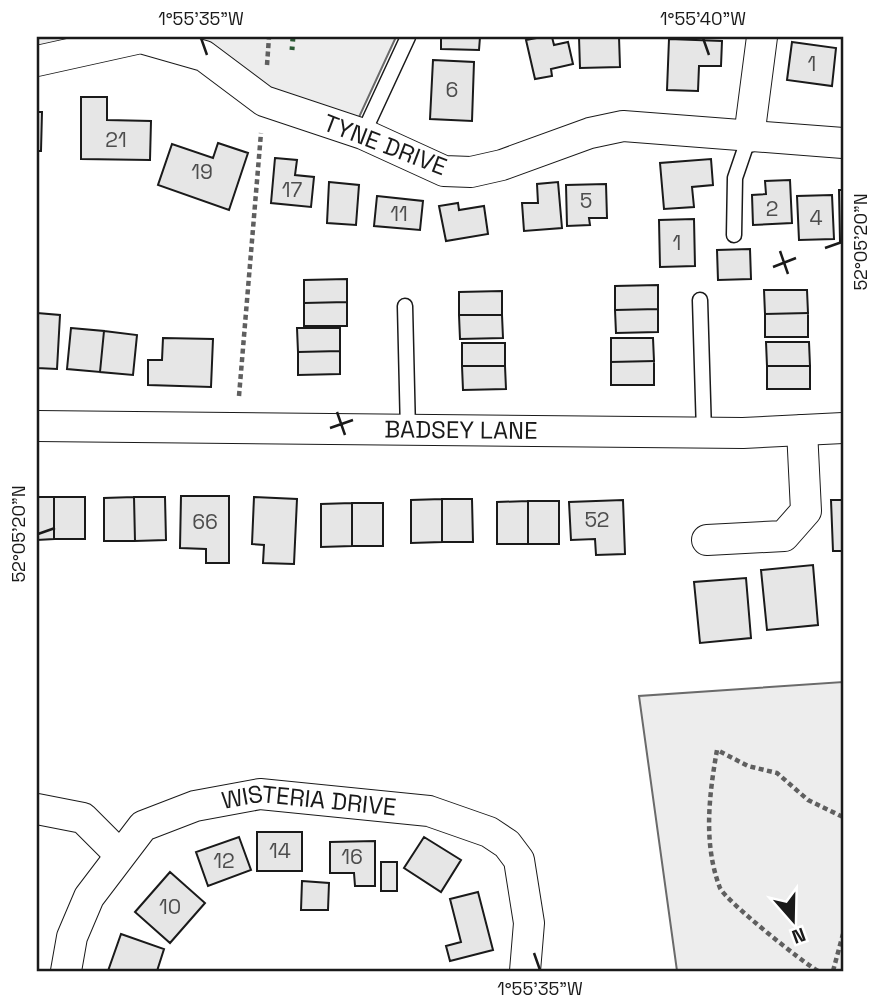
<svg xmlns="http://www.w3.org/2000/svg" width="880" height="1008" font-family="'Space Grotesk',sans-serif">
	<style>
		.built { fill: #ededed; stroke: #6a6a6a; stroke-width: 2 }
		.building { fill: #e6e6e6; stroke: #1a1a1a; stroke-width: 2 }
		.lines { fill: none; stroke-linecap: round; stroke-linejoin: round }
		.lane-casing { stroke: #1a1a1a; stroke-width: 17 }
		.street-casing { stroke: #1a1a1a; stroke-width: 32 }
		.path { stroke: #5f5f5f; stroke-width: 4.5; stroke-dasharray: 5 3.5; stroke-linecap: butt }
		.lane { stroke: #fff; stroke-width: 14 }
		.street { stroke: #fff; stroke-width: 30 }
		.hedge { stroke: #2b5a34; stroke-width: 5; stroke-dasharray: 3.5 5; stroke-linecap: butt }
		.ticks { fill: none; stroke: #1a1a1a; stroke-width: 2.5 }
		.labels { text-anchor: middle; stroke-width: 5; stroke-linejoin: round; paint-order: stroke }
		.number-label { font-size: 21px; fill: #4d4d4d }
		.street-label { font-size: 24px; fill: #1a1a1a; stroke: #fff }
		.neatline { fill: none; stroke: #1a1a1a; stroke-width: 2.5 }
		.ticks-label { font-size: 18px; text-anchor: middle; fill: #1a1a1a }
	</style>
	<rect width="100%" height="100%" fill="#fff"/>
	<path class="built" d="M37,37h359l-42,91 -213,-90 -104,23z
		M843,682v289h-166l-38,-275z"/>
	<path class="building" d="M441,37h39l-1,13 -38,-1z
		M542,37h10l2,8 14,-3 5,22 -22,5 1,7 -17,3 -9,-39z
		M579,37h40l1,30 -40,1z
		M669,39l53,2 -1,25h-22l-1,25 -31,-1z
		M792,42l44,6 -4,38 -45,-6z
		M433,60l41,2 -2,59 -42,-2z
		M81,97h26v23l44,1 -1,39 -69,-1z
		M37,112h5l-1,39h-4z
		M218,143l30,10 -19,57 -71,-25 14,-41 41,14z
		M275,158l22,2 -2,15 19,2 -3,30 -40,-4z
		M711,159l2,26 -21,2 2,20 -30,2 -4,-46z
		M790,180l2,43 -39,2 -1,-30 14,-1 -1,-13z
		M329,182l30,3 -3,40 -29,-2z
		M558,182l4,46 -38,3 -2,-28h16l-1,-19z
		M606,184l1,34h-18l1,7 -23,1 -1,-41z
		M839,190h4v51h-3z
		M832,195l2,44 -35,1 -2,-44z
		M377,196l46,5 -3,29 -46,-4z
		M458,203l1,7 25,-4 4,28 -42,7 -7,-35z
		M694,219l1,47 -35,1 -1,-47z
		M750,249l1,30 -33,1 -1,-30z
		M347,279v23l-43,1v-23z
		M658,285v24l-43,1v-24z
		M764,290h43l1,23 -43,1z
		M502,291v24h-43v-23z
		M347,302v24h-43v-23z
		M658,309v23l-42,1 -1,-23z
		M37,313l23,2 -3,54 -20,-1z
		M808,313v24h-43v-23z
		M459,315h43l1,23 -43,1z
		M71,328l33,3 -4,41 -33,-3z
		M297,328h43v23l-42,1z
		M104,331l33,4 -4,40 -33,-3z
		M163,338l50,1 -2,48 -63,-2v-25h14z
		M611,338h42l1,23 -43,1z
		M766,342h43l1,24h-43z
		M462,343h43v23h-43z
		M340,351v23l-42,1v-23z
		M654,361v24h-43v-23z
		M462,366h43l1,23 -43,1z
		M767,366h43v23h-43z
		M181,496h48v67h-23v-14l-26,-1z
		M37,497h17v42l-17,1z
		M54,497h31v42h-31z
		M134,497h31l1,43 -31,1z
		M134,497l1,44h-31v-43z
		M254,497l43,2 -3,65 -31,-1 1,-18 -12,-1z
		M442,499h30l1,43h-31z
		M442,499v43l-31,1v-43z
		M623,500l2,54 -29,1 -1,-16 -24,1 -2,-38z
		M831,500h12v51h-10z
		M528,501h31v43h-31z
		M528,501v43h-31v-42z
		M352,503h31v43h-31z
		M352,503v43l-31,1v-43z
		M813,565l5,60 -51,5 -6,-60z
		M746,578l5,60 -51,5 -6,-61z
		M257,832h45v39h-45z
		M239,837l12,33 -43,16 -12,-34z
		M424,837l37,23 -20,32 -37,-24z
		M375,841v45h-20l-1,-13h-24v-31z
		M381,862h16v29h-16z
		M170,872l35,31 -35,40 -35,-31z
		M302,881l27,2 -1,27h-27z
		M478,892l15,58 -43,11 -4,-15 15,-4 -11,-43z
		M121,934l43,15 -7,22h-49z"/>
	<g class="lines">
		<g class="lane-casing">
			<path id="lane" d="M363,134l45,-97
				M734,235l1,-57 14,-41
				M700,300l4,133
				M405,306l3,126"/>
		</g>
		<g class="street-casing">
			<g id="street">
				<path d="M37,61l104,-23 63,18 60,45 99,33 81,37 27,1 31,-7 88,-32 33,-7 220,17"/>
				<path d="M749,137l13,-100"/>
				<path id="s1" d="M37,426l706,7 100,-5"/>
				<path d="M707,540l77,-4 22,-25 -4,-81"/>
				<path d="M37,809l46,9 36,36"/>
				<path id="s2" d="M66,971l6,-34 17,-40 54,-71 52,-20 65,-12 169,17 60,21 18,12 12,16 10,63 -4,48"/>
			</g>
		</g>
		<path class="path" d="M267,65l2,-28
			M239,396l22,-263
			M818,971c-16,-9 -92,-70 -98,-83 -17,-44 -11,-93 -3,-138l31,16 29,7 31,27 35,17
			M833,971l10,-37"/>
		<use href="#lane" class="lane"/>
		<use href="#street" class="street"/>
		<path class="hedge" d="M292,50l1,-13"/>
	</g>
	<path class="ticks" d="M201,38l6,17M703,38l6,17M825,248l17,-6M780,251l8,23M773,267l23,-9M337,412l8,23M330,428l23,-8M38,534l17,-6M534,953l6,17"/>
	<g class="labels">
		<g class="number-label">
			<text x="812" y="71">1</text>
			<text x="452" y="97">6</text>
			<text x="116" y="147">21</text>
			<text x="202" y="179">19</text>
			<text x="292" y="197">17</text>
			<text x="586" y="208">5</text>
			<text x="772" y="216">2</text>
			<text x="399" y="221">11</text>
			<text x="816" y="225">4</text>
			<text x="677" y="250">1</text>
			<text x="597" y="527">52</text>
			<text x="205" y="529">66</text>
			<text x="280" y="858">14</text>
			<text x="352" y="864">16</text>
			<text x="224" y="868">12</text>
			<text x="170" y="914">10</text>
		</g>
		<g class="street-label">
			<text transform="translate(385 145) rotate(21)" y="8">TYNE DRIVE</text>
			<text dy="8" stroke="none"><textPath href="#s1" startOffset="424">BADSEY LANE</textPath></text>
			<text dy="8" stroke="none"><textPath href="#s2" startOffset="338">WISTERIA DRIVE</textPath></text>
		</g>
	</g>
	<rect width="880" height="1008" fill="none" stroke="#ffffff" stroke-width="77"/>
	<g transform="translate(793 920) rotate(160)" stroke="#ffffff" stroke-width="5" paint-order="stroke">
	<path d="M0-5L12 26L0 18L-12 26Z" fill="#1a1a1a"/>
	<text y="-10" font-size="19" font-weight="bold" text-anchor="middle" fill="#1a1a1a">N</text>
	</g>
	<rect x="38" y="38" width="804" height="932" class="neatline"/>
	<g class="ticks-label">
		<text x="201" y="25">1°55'35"W</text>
		<text x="703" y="25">1°55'40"W</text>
		<text transform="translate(861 242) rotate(-90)" y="6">52°05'20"N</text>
		<text transform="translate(19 534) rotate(-90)" y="6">52°05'20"N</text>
		<text x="540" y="995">1°55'35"W</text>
	</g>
</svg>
